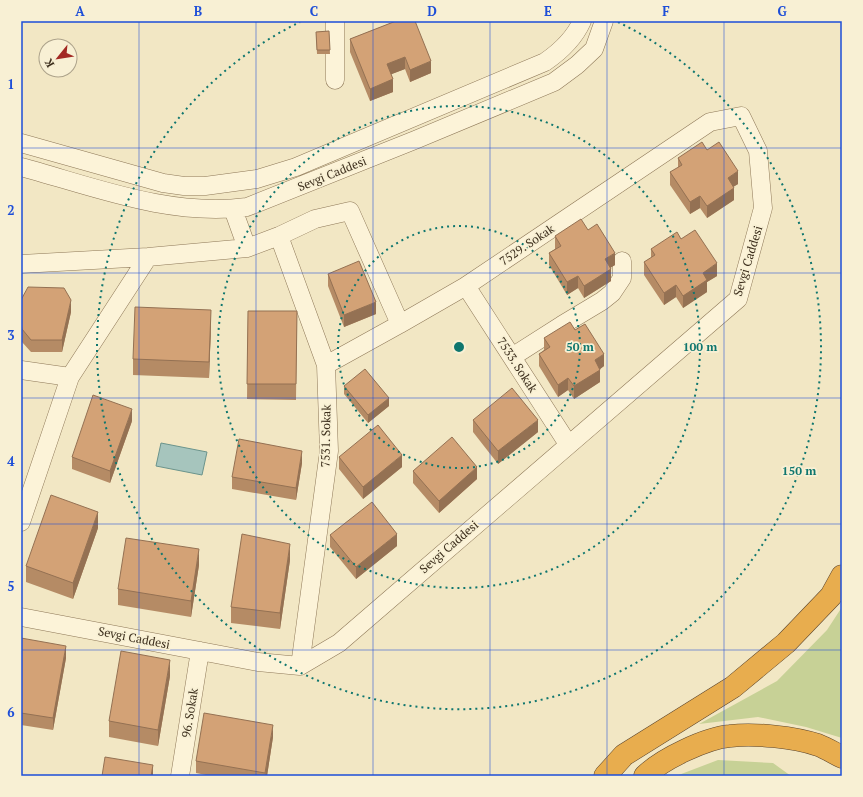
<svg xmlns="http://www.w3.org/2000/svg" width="863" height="797" font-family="'PT Serif',serif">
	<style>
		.green { fill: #c7d196 }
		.water { fill: #a6c5bd; stroke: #6b948c }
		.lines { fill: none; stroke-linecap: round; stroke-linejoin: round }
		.minor-casing { stroke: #8e7858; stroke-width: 19 }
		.highway-casing { stroke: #5c452d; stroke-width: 23 }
		.minor { stroke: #fcf3d8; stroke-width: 18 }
		.highway { stroke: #e8ad4e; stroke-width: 22 }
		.wall { fill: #b58b65 }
		.shaded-wall { fill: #947153 }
		.building { fill: #d3a276; stroke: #947153 }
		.grid { fill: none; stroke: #1d4ed8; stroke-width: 1; stroke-opacity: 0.55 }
		.ring { fill: none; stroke: #0f766e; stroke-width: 2; stroke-dasharray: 2 4 }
		.labels { text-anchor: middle; stroke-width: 3.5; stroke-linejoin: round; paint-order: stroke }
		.street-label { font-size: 12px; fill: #3d2f1d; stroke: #f8f0d4 }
		.centre { fill: #0f766e; stroke: #f8f0d4; stroke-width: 2 }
		.ring-label { font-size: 12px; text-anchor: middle; font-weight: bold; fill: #0f766e; stroke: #f8f0d4; stroke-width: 3.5; stroke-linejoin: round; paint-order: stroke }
		.neatline { fill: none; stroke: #1d4ed8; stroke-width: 1.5 }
		.grid-label { font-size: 13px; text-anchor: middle; font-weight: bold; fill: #1d4ed8 }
	</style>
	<rect width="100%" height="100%" fill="#f2e7c4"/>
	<path class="green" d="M842,607v131l-36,-11 -48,-10 -59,7 78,-43 50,-51z
		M718,760l55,3 18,13h-115z"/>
	<path class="water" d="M161,443l46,9 -5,23 -46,-9z"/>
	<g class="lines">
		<g class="minor-casing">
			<path id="minor" d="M335,21v59
				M21,143l142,40 21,3h21l52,-7 39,-12 249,-105c16,-11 29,-23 37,-41
				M21,167c74,20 148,50 226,40l168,-67 139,-58 23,-17 17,-16 10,-28
				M233,209l14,39
				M279,236l47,129 3,86 -29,215
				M21,264l127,-7 99,-9 32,-12 36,-17 35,-8 50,113 66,-38 244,-164 31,-6 17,35 5,57 -25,91 -399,344 -39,23 -42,-4 -237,-45
				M466,286l102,158
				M512,357l50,-32 40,-24 10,-8 10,-15v-17
				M326,365l74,-41
				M21,370l49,7
				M21,522l49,-145 78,-120
				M180,776l20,-125"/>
		</g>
		<g class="highway-casing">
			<path id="highway" d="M605,776l19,-21 109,-68 53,-44 45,-47 11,-20
				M645,776c17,-17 61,-38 85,-40 24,-3 64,1 88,9 8,3 16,8 24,12"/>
		</g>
		<use href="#minor" class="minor"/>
		<use href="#highway" class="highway"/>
	</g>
	<path class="wall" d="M396,21l35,52 -21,9 -5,-13 -14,5 2,18 -23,9 -20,-49v-13z
		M329,31l1,23h-13l-1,-22z
		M707,150l31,34 -5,3 1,13 -27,18 -7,-10 -10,6 -20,-29v-13l8,-4v-10z
		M588,230l27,35 -5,3 1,13 -27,17 -6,-10 -11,7 -18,-30v-12l6,-4v-13z
		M681,239l36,37 -10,6v10l-24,16 -7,-11 -12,8 -20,-30v-13l7,-4v-9z
		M328,274l48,40 -32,13 -16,-41z
		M21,300l50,12 -9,40h-31l-9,-10 -1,-7z
		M248,311h49l-1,89 -49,-1z
		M211,326l-2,52 -76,-3v-16z
		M575,330l29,36 -4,3v13l-26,17 -6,-9 -10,7 -19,-31v-12l5,-4v-12z
		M344,386l45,20 -21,17 -24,-29z
		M473,420l65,12 -40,32 -25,-32z
		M132,421l-22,62 -38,-14v-12z
		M339,457l63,10 -39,32 -24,-30z
		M302,463l-6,37 -64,-11v-12z
		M413,471l64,8 -38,34 -26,-30z
		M98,528l-25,71 -47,-17v-16z
		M330,535l67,11 -41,33 -26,-32z
		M290,560l-10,69 -49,-6v-16z
		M199,565l-8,52 -73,-12v-16z
		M21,638l45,20 -13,72 -32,-5z
		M170,676l-12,70 -49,-9v-16z
		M273,737l-6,39h-56l-15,-3v-12z"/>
	<path class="shaded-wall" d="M405,57v12l-18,7v-12z
		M431,61v12l-21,9v-12z
		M393,79v13l-23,9v-12z
		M738,171v13l-10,6v-12z
		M734,188v12l-27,18v-12z
		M700,196v12l-10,6v-12z
		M615,253v12l-10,6v-12z
		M717,263v13l-10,6v10l-24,16v-12l20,-23z
		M611,269v12l-27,17v-12z
		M578,276v12l-11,7v-13z
		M676,285v12l-12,8v-12z
		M71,300v12l-9,40v-12z
		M376,302v12l-32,13v-12z
		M211,310v16l-2,52v-16z
		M604,354v12l-9,7v-13z
		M600,370v12l-26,17v-13z
		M568,378v12l-10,7v-12z
		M389,398v8l-21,17v-8z
		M132,409v12l-22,62v-12z
		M538,420v12l-40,32v-13z
		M302,451v12l-6,37v-12z
		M402,455v12l-39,32v-12z
		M477,467v12l-38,34v-12z
		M98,512v16l-25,71v-16z
		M397,534v12l-41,33v-12z
		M290,544v16l-10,69v-16z
		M199,549v16l-8,52v-16z
		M66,646v12l-13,72v-12z
		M170,660v16l-12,70v-16z
		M273,725v12l-6,39h-2z
		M153,765v11h-2z"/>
	<path class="building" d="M396,21h19l16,40 -21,9 -5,-13 -18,7 6,15 -23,10 -20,-50z
		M329,31l1,19h-13l-1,-18z
		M702,142l5,8 12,-8 19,29 -10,7 6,10 -27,18 -7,-10 -10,6 -20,-30 12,-7 -4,-7z
		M581,219l7,11 9,-6 18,29 -10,6 6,10 -27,17 -6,-10 -11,6 -18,-29 12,-7 -6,-10z
		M695,230l22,33 -14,10 4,7 -24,16 -7,-11 -12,8 -20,-31 11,-7 -4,-6 26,-17 4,7z
		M359,261l17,41 -32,13 -16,-41z
		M28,287l36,1 7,12 -9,40h-31l-9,-11 -1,-6v-23z
		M135,307l76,3 -2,52 -76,-3z
		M248,311h49l-1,73h-49z
		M570,322l5,8 10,-6 19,30 -9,6 5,10 -26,16 -6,-8 -10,7 -19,-31 11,-7 -6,-9z
		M365,369l24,29 -21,17 -24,-29z
		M512,388l26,32 -40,31 -25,-31z
		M93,395l39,14 -22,62 -38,-14z
		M378,425l24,30 -39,32 -24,-30z
		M452,437l25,30 -38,34 -26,-30z
		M239,439l63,12 -6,37 -64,-11z
		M51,495l47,17 -25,71 -47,-17z
		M372,502l25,32 -41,33 -26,-32z
		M242,534l48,10 -10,69 -49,-6z
		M126,538l73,11 -8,52 -73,-12z
		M21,638l45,8 -13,72 -32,-5z
		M121,651l49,9 -12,70 -49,-9z
		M204,713l69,12 -8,48 -69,-12z
		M105,757l48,8 -2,11h-49z"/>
	<path class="grid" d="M139,21v755M256,21v755M373,21v755M490,21v755M607,21v755M724,21v755M21,148h821M21,273h821M21,398h821M21,524h821M21,650h821"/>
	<g class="ring">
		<circle cx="459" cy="347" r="121"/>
		<circle cx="459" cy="347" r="241"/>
		<path d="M618 22A362 362 0 1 1 300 22"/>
	</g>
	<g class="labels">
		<g class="street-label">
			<text transform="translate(332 174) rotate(-22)" y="4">Sevgi Caddesi</text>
			<text transform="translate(527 245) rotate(-34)" y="4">7529. Sokak</text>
			<text transform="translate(748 261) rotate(-73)" y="4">Sevgi Caddesi</text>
			<text transform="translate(517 365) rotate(57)" y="4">7533. Sokak</text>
			<text transform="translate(326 436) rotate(-89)" y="4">7531. Sokak</text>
			<text transform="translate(449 547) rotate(-41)" y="4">Sevgi Caddesi</text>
			<text transform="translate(134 638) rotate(11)" y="4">Sevgi Caddesi</text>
			<text transform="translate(190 713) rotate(-81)" y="4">96. Sokak</text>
		</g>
	</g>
	<circle cx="459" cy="347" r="6" class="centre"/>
	<g class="ring-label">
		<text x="580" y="351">50 m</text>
		<text x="700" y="351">100 m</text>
		<text x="799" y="475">150 m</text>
	</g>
	<rect width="863" height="797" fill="none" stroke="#f8f0d4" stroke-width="44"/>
	<g transform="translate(58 58) rotate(240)"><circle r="19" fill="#f8f0d4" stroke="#ada38b"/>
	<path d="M0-3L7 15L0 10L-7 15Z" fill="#a32923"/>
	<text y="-6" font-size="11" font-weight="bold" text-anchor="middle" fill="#3d2f1d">K</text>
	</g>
	<rect x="22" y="22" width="819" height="753" class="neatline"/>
	<g class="grid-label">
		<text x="80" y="16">A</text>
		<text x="198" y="16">B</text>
		<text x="314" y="16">C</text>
		<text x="432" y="16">D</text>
		<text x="548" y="16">E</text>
		<text x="666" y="16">F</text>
		<text x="782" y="16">G</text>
		<text x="11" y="89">1</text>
		<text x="11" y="215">2</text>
		<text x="11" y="340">3</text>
		<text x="11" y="466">4</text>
		<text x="11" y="591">5</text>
		<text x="11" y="717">6</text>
	</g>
</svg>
